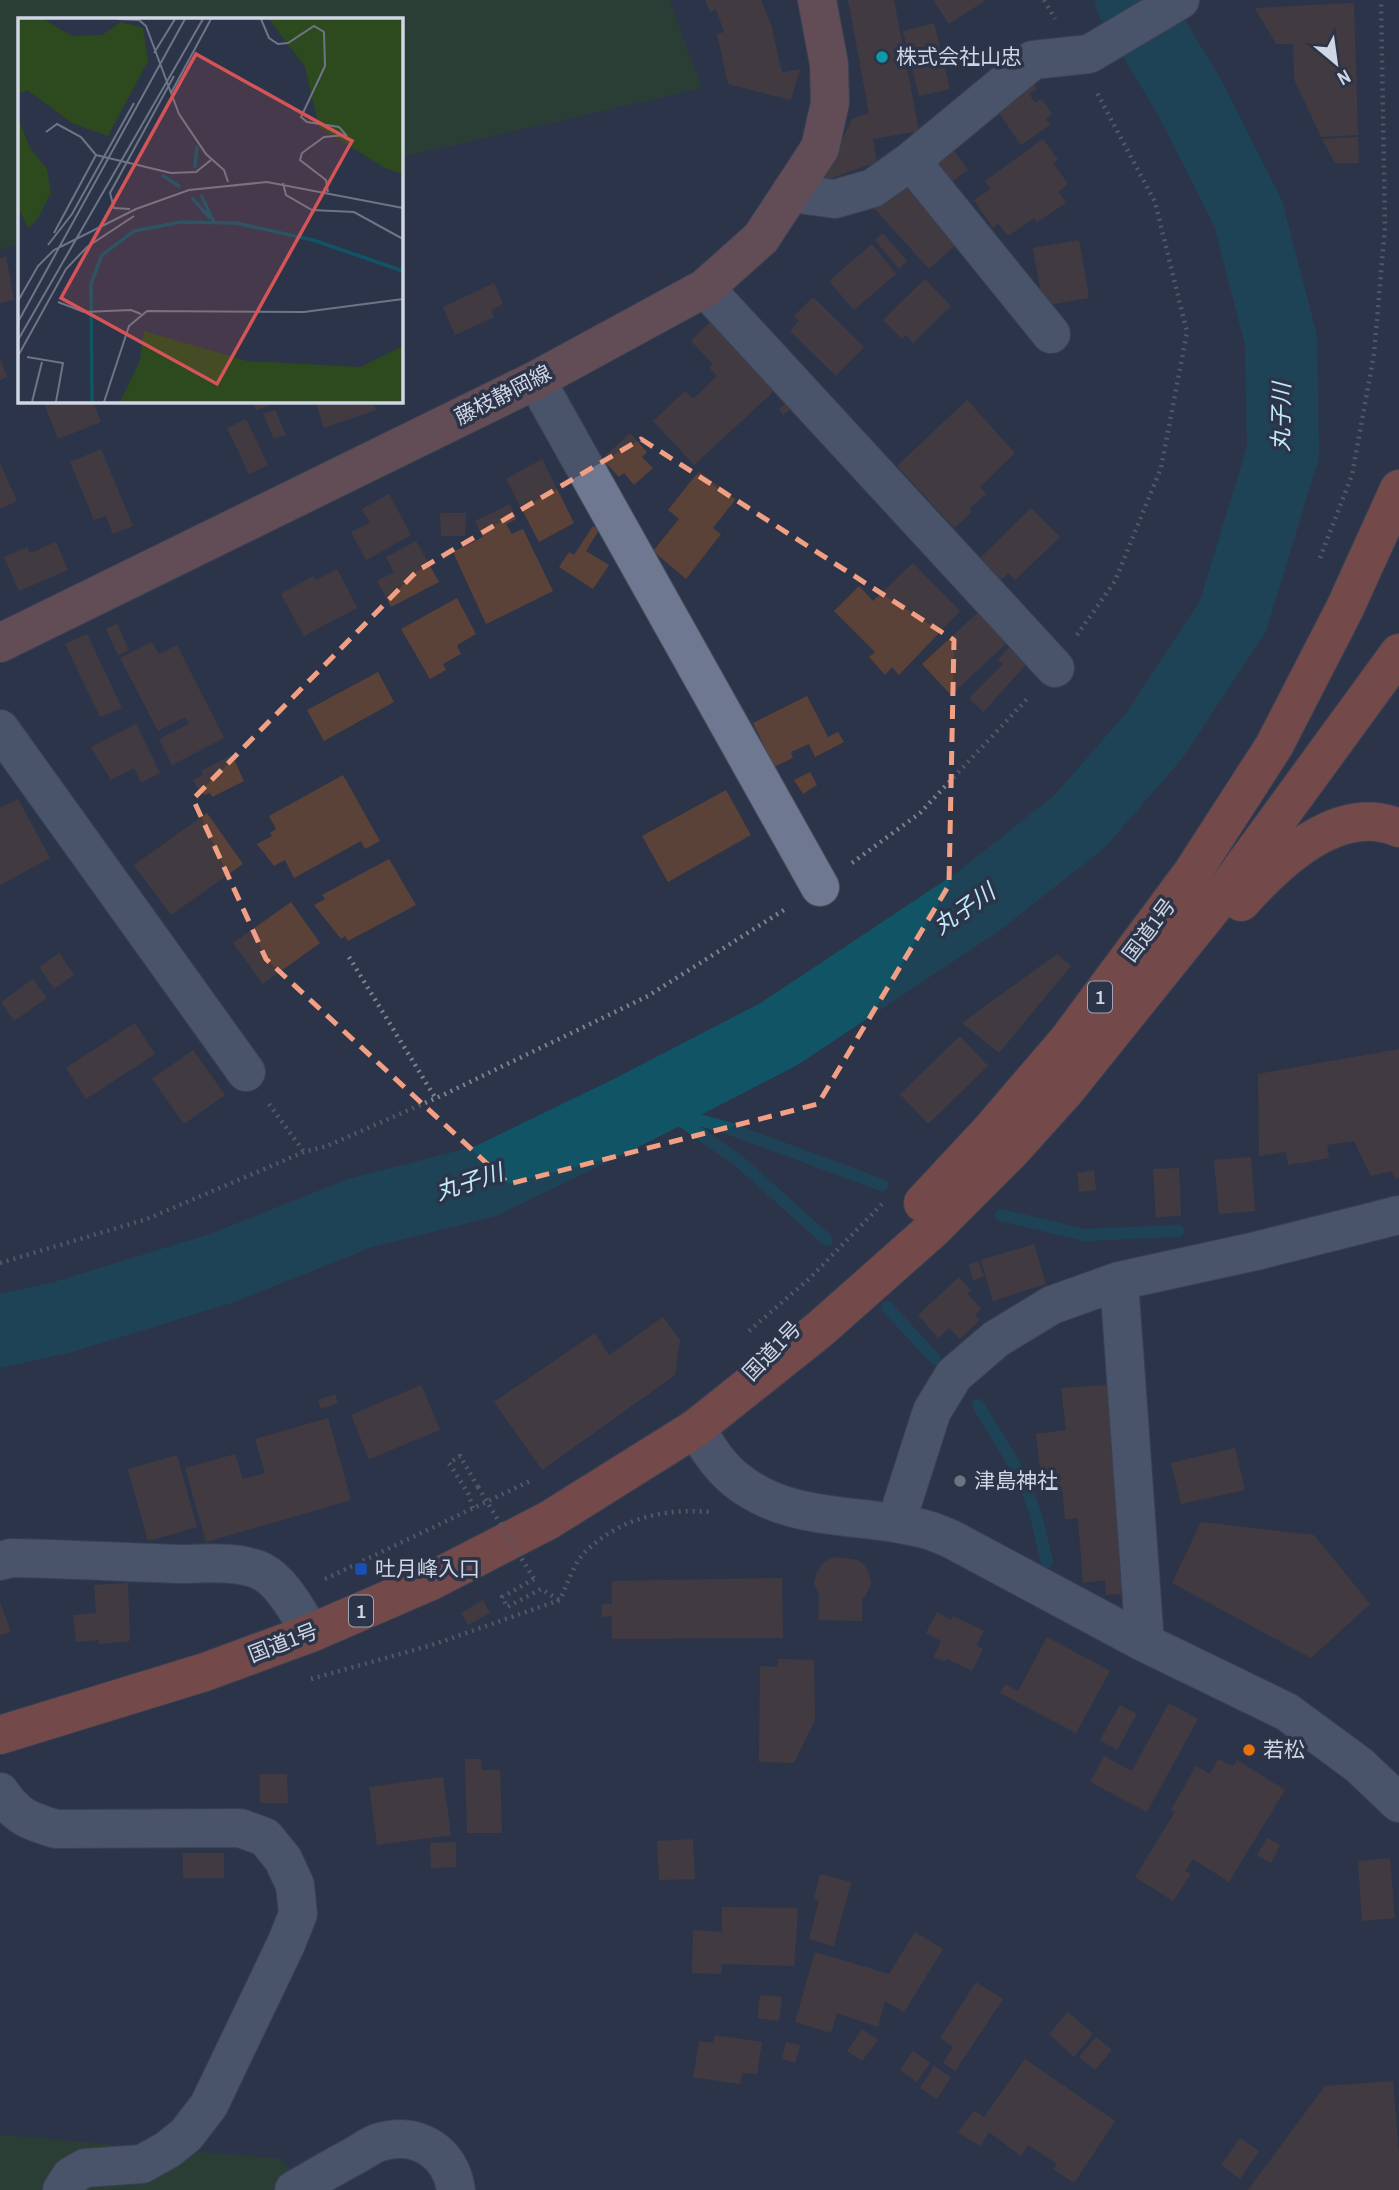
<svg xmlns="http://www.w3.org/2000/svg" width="1399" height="2190" font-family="'Archivo Narrow','Noto Sans JP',sans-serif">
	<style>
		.green { fill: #2c4a1d }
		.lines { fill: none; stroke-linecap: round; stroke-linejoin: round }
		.stream { stroke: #115466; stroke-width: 12 }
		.river { stroke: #115466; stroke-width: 72 }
		.building { fill: #5b4238 }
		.minor-casing { stroke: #494f61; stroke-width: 40 }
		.major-casing { stroke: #494f61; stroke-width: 40 }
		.highway-casing { stroke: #494f61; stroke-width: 40 }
		.path { stroke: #7b8293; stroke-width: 4.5; stroke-dasharray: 2 5; stroke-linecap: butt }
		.minor { stroke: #6e7890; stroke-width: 38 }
		.major { stroke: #a56b67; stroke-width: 38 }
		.highway { stroke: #c9624b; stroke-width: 38 }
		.path-bridge { stroke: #7b8293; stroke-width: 4.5; stroke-dasharray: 2 5; stroke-linecap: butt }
		.marked { fill: none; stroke: #f39f83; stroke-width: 5; stroke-dasharray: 14 9; stroke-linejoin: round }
		.culture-dot { fill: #0f9aa8; stroke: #2c3449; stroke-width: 2.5 }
		.worship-dot { fill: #6b7280; stroke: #2c3449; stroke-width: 2.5 }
		.transit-dot { fill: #1a4fb4; stroke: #2c3449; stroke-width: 2.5 }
		.food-dot { fill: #e8710a; stroke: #2c3449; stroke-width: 2.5 }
		.labels { text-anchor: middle; stroke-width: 7; stroke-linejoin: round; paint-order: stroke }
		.shield { fill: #2c3449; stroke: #9fa5b5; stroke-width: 2 }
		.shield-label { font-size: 19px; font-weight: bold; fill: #d0d6e3 }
		.poi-label { font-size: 21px; fill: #d0d6e3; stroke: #2c3449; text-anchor: start }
		.street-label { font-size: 21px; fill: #d0d6e3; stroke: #2c3449 }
		.water-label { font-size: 23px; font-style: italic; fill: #bfe9f6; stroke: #2c3449 }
		.inset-river { fill: none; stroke: #115466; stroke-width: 3.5 }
		.inset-road { fill: none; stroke: #6e7587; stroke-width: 2 }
		.view { fill: #d45457; fill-opacity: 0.15; stroke: #d45457; stroke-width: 3.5 }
		.inset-edge { fill: none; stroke: #d0d6e3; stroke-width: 3.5 }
	</style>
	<rect width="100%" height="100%" fill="#2c3449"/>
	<path class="green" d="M0,0h669l33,88 -301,69v-138h-382v226l-19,4z
		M0,2135l280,24 28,31h-308z"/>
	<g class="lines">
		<path class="stream" d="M636,1108l33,4 71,50 87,78
			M677,1114l48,13 157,58
			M1001,1215l83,20 94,-4
			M887,1307l48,52
			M978,1405l44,72 13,35 12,50"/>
		<path class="river" d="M0,1331l63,-14 159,-49 138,-55 126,-32 150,-73 143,-74 200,-133 101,-80 74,-85 79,-120 50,-164 -2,-112 -33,-127 -58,-115 -59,-98"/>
	</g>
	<path class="building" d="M705,0h56l10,24 11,49 18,-4 -9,31 -63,-16 -11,-50 7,-2 -8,-23 -6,3z
		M848,0h46l25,131 -46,8 4,23 -54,19 29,-62 17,-6z
		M933,0h53l-37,24z
		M1354,3l4,132 -37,2 -27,-58 -1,-35h-17l-21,-36z
		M934,23l16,66 -31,7 -16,-65z
		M1032,82l5,7 -8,5 6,9 7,-4 10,15 -6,5 4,6 -29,20 -26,-38z
		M1358,137l1,26h-24l-13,-24z
		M1043,139l15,21 -5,3 15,21 -10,8 8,11 -29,19 -3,-4 -26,18 -10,-13 -5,5 -19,-28 17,-11 -6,-8z
		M950,145l18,25 -18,13 -18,-26z
		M906,179l55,61 -32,29 -56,-62z
		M883,233l24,28 -8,8 -24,-29z
		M1079,240l10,58 -46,8 -10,-58z
		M872,244l24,30 -42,36 -25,-29z
		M6,256l8,44 -14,3v-45z
		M925,279l26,27 -38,37 -7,-8 -4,4 -19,-19z
		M494,283l9,21 -12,6 3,7 -39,18 -12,-28z
		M813,297l51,50 -28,29 -46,-45 9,-10 -5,-5z
		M713,319l62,71 -81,75 -41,-44 32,-30 8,8 24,-23 -8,-9 4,-3 -22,-23z
		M0,359l7,18 -7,3z
		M967,400l48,53 -35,34 6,7 -17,15 3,3 -18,16 -57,-62z
		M43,401h50l8,21 -43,17z
		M252,401h22l1,2 -19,7z
		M315,401h58l3,9 -52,18z
		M786,403l5,6 -8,6 -4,-6z
		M275,410l11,25 -12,4 -11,-25z
		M246,419l22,46 -19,9 -22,-46z
		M630,433l17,19 -5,5 11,11 -19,17 -10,-12 -5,4 -17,-18z
		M101,449l32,77 -20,8 -7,-18 -12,4 -24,-58z
		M542,459l32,64 -35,19 -33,-63z
		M0,463l17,38 -17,8z
		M699,471l37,28 -23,29 8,6 -35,45 -33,-28 26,-32 -11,-9z
		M389,494l22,41 -45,25 -15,-28 19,-9 -8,-14z
		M510,504l6,15 -10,5 6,10 11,-5 30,62 -67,33 -33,-72 30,-15 -8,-16z
		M1031,508l29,29 -45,43 -6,-7 -10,8 -21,-21z
		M440,513h26l-1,23h-24z
		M593,526l6,4 -13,21 23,14 -16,24 -34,-22 10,-15 5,3z
		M416,541l23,41 -48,25 -14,-26 17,-9 -8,-15z
		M56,542l12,28 -49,21 -15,-34 23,-10 3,6z
		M913,563l47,48 -61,64 -7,-8 -7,8 -16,-18 6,-5 -41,-41 25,-25 14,15z
		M337,569l20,39 -53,28 -23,-42 32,-18 3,4z
		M457,598l19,36 -19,11 4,9 -18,10 3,6 -16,9 -29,-50z
		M984,607l28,31 -61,57 -29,-31z
		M117,624l12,26 -11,5 -12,-26z
		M87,634l35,74 -22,9 -35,-73z
		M1015,640l19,16 -51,56 -14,-14 34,-34 -5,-4z
		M152,642l7,12 18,-9 47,93 -52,27 -13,-26 30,-15 -4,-7 -27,14 -38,-73z
		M378,672l16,30 -70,39 -17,-31z
		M807,696l21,41 10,-5 6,10 -29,15 -6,-13 -18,8 2,6 -19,9 -21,-44z
		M136,724l24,49 -19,10 -7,-15 -23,12 -20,-33z
		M232,755l12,26 -32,16 -2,-4 -5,2 -7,-6 -5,-9 10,-5 -2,-4z
		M810,772l7,13 -14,9 -9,-14z
		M343,775l37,66 -15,8 -4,-8 -67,37 -9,-18 -11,6 -17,-22 15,-8 -2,-3 6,-4 -7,-13z
		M726,790l25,45 -83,47 -26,-46z
		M18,799l32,59 -50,27v-77z
		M207,813l36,51 -72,51 -37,-50z
		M389,859l27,46 -68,36 -3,-5 -4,3 -27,-34 11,-6 -3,-4z
		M291,902l29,41 -57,41 -30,-41z
		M59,953l15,22 -20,14 -15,-22z
		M1057,954l14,12 -72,87 -37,-30z
		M33,979l14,19 -33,23 -13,-19z
		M135,1023l20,31 -69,45 -20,-31z
		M960,1036l28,30 -60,58 -28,-30z
		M1399,1049v129l-3,1 -5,-8 -20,5 -17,-35 -27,4 2,13 -41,7 -2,-13 -27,4 -1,-82z
		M193,1050l32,45 -41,29 -32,-45z
		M1251,1157l4,54 -36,3 -5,-54z
		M1179,1168l2,48 -25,1 -3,-48z
		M1094,1170l2,20 -17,2 -2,-19z
		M1034,1244l12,40 -53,17 -12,-41z
		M978,1261l6,15 -11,4 -4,-15z
		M959,1277l12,13 -4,3 14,16 -6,6 5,5 -20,19 -11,-11 -11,10 -20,-23z
		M663,1317l17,23 -5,35 -133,95 -48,-68 101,-69 14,22z
		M1121,1384l16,209 -31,2 -1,-15 -22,3 -5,-65 -13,1 -3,-32 -20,2 -6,-55 30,-4 -5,-42z
		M421,1385l19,45 -71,29 -18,-44z
		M335,1394l3,9 -17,6 -3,-9z
		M328,1418l23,82 -145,42 -21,-74 50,-14 8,25 22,-6 -10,-34z
		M1235,1448l10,42 -64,14 -10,-41z
		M177,1455l20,72 -49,14 -20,-72z
		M1201,1522l113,13 56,69 -59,54 -139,-75z
		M834,1557l23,3 8,5 4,9 2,9 -6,14 -3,1v23l-44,-1 1,-25 -5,-12 3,-11 7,-10z
		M782,1578l1,60 -171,1v-23l-10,1v-13h10v-23z
		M128,1583l2,58 -31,3 -1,-4 -22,2 -3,-27 23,-2 -2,-28z
		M483,1600l7,13 -22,12 -7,-12z
		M0,1602l11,30 -11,3z
		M937,1612l14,8 2,-4 31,15 -8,14 7,4 -11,22 -25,-12 -2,3 -11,-5 7,-16 -15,-8z
		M1047,1637l63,34 -34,62 -76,-40 5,-9 13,7z
		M778,1659l36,1 1,60 -21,43 -35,-1 1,-96 18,1z
		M1169,1703l29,16 -51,93 -57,-30 14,-26 28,15z
		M1120,1705l17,9 -20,36 -17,-10z
		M465,1759h16l1,11h18l2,63h-35z
		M1218,1759l15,7 4,-6 48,30 -56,92 -36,-23 -8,12 6,3 -18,27 -38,-24 40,-65 -4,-2 25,-44 14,8z
		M260,1774h27l1,29h-28z
		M443,1777l8,58 -74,10 -8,-58z
		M1267,1838l13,7 -9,18 -14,-8z
		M693,1839l2,40 -36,1 -2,-39z
		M456,1842v25l-25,1 -1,-25z
		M183,1853h41v25h-41z
		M1390,1858l5,60 -33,3 -4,-60z
		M820,1874l31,8 -17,64 -25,-7 10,-39 -5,-1z
		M722,1907l76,1 -4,58 -72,-2 -1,10 -29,-1 1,-43 29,2z
		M915,1932l28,17 -39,63 -19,-11 -7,26 -41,-14 -6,20 -36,-11 20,-70 74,22z
		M976,1982l27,17 -48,72 -12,-8 10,-16 -13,-9z
		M760,1995l22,2 -3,24 -22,-3z
		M1068,2012l25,22 -19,23 -25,-23z
		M862,2029l16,11 -16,21 -15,-10z
		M715,2035l47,7 -5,32 -15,-1 -2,11 -47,-7 6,-36 14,2z
		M1096,2037l16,13 -17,20 -16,-13z
		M786,2042l14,3 -5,18 -13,-4z
		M913,2051l17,12 -13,19 -17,-12z
		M1025,2059l90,62 -41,62 -21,-14 4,-5 -29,-19 -7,11 -32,-24 -9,14 -22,-14 16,-21 10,6z
		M934,2066l17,11 -14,22 -17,-11z
		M1393,2081l6,73v36h-151l77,-104z
		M1240,2138l19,13 -19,28 -19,-14z"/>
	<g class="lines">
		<g class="minor-casing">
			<path id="minor" d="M911,161l140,173
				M791,193l44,6 38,-11 38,-27 122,-101 56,-6 91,-54
				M705,288l350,380
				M536,380l284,507
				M0,729l246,343
				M1119,1281l26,362
				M696,1428c11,19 22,37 39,51 52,43 119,34 180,48 13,2 25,7 36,12l194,104 142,69 72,53 40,38
				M896,1523l36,-112 22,-36 42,-36 56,-34 67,-24 137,-30 143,-36
				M0,1561l11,-3c55,1 110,4 165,6 27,0 60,-4 85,7 22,11 37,42 50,62
				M0,1792c17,25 29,29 56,37l184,-1 25,9 18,22 12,26 3,29 -12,30 -77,161 -23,30 -19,15 -25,14 -57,4 -14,8 -9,14
				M294,2190c21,-12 41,-24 62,-35 7,-4 16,-11 24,-13 38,-11 70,10 76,48"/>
		</g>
		<g class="major-casing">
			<path id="major" d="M0,643l536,-263 169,-92 56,-50 59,-90 10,-45 -1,-39 -12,-64"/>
		</g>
		<g class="highway-casing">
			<path id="highway" d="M1241,902c37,-41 98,-100 158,-74
				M923,1203l67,-72 78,-91 124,-167 82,-127 71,-138 54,-119
				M0,1735l205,-63 106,-39 120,-52 118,-61 147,-92 123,-98 114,-101 77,-77 55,-61 156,-194 178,-244"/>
		</g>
		<path class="path" d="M1044,0l11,19
			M1320,558l32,-83 22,-121 11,-127 -4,-227
			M1077,635l38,-54 46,-113 26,-136 -32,-130 -59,-111
			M852,863l68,-50 109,-116
			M349,957l87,142
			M269,1104l35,48
			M0,1263l147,-44 157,-67 23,-6 116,-51 205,-99 139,-88
			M749,1331l61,-53 74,-76
			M473,1508l-5,-15 -19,-30 11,-7 18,31
			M325,1579l207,-99
			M534,1579l-32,18 5,10 34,-18 18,11
			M311,1679l121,-34 128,-45c6,-13 15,-39 25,-48 35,-34 79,-44 126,-40"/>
		<use href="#minor" class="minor"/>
		<use href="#major" class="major"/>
		<use href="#highway" class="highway"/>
		<path class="path-bridge" d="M478,1487l56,92"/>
	</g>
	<path d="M0 0H1399V2190H0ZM641,439l313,201 -5,245 -131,219 -309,80 -243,-225 -73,-160 224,-228z" fill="#2c3449" fill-opacity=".55" fill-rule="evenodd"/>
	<path class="marked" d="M641,439l313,201 -5,245 -131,219 -309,80 -243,-225 -73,-160 224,-228z"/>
	<circle class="culture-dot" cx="882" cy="57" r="7"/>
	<circle class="worship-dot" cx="960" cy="1481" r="7"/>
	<rect class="transit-dot" x="354" y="1562" width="14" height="14" rx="3.5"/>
	<circle class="food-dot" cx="1249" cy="1750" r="7"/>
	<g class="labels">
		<g class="shield">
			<rect x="1088" y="981.5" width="24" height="31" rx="5"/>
			<rect x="349" y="1595.5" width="24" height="31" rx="5"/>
		</g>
		<g class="shield-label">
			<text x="1100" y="1004">1</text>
			<text x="361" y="1618">1</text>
		</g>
		<g class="poi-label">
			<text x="896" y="64">株式会社山忠</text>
			<text x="974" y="1488">津島神社</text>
			<text x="375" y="1576">吐月峰入口</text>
			<text x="1263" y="1757">若松</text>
		</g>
		<g class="street-label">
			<text transform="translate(503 395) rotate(-27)" y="7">藤枝静岡線</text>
			<text transform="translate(1149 930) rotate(-53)" y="7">国道1号</text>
			<text transform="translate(772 1351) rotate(-46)" y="7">国道1号</text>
			<text transform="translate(283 1643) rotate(-21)" y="7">国道1号</text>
		</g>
		<g class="water-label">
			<text transform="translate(1281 417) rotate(-89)" y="8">丸子川</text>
			<text transform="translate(964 909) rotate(-35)" y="8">丸子川</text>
			<text transform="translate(469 1182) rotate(-18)" y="8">丸子川</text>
		</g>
	</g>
	<g transform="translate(18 18)">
		<rect width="385" height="385" fill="#2c3449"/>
		<path d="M0,1h25l29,17 30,-1 19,-13 22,6 5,33 -40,75 -36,-13 -45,-33 -9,4zM251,1h134v155l-18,-6 -66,-41 -14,-60zM0,99l12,31 17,21 4,24 -14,27 -9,8 -10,-21zM126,313l103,30 113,6 43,-21v56h-283l20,-42z" fill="#2c4a1d"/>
		<path class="inset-river" d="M177,150l2,-22M144,157l18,12M183,177l13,27M174,180l18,20M74,384l-1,-118 11,-29 32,-24 47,-9 55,1 77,17 90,31"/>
		<path class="inset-road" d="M99,1l22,1 7,6 33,88 27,40 18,16 4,12M243,1l8,19 9,6 10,-1 26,-17 10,6 1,34 -24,51 6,5 32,5 7,8 -22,2 -22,16 -2,7 26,20 2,12M136,35l21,-34M153,75l40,-74M28,114l11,-8 24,13 15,18 75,18 25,-1 15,-12M265,165l3,12 26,15 42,2 49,27M112,191l-16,-1 -4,-15 64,-117M36,215l42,-78M30,227l24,-31 62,-111M0,283l20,-35 16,-16 82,-41 53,-19 78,-8 136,26M40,284l26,10 47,-2 10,4M0,304l167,-303M0,322l185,-321M0,338l48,-87 21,-22 47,-31M9,339l36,6 -7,39M14,384l10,-40M86,384l25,-76 18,-15 157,1 99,-13"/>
		<path class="view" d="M178,36l156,87 -135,243 -156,-86z"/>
		<rect width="385" height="385" class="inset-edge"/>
	</g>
	<g transform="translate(1336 63) rotate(151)" stroke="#2c3449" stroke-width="5" paint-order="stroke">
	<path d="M0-5L12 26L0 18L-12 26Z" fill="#d0d6e3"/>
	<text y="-10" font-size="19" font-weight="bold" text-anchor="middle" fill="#d0d6e3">N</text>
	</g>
</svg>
